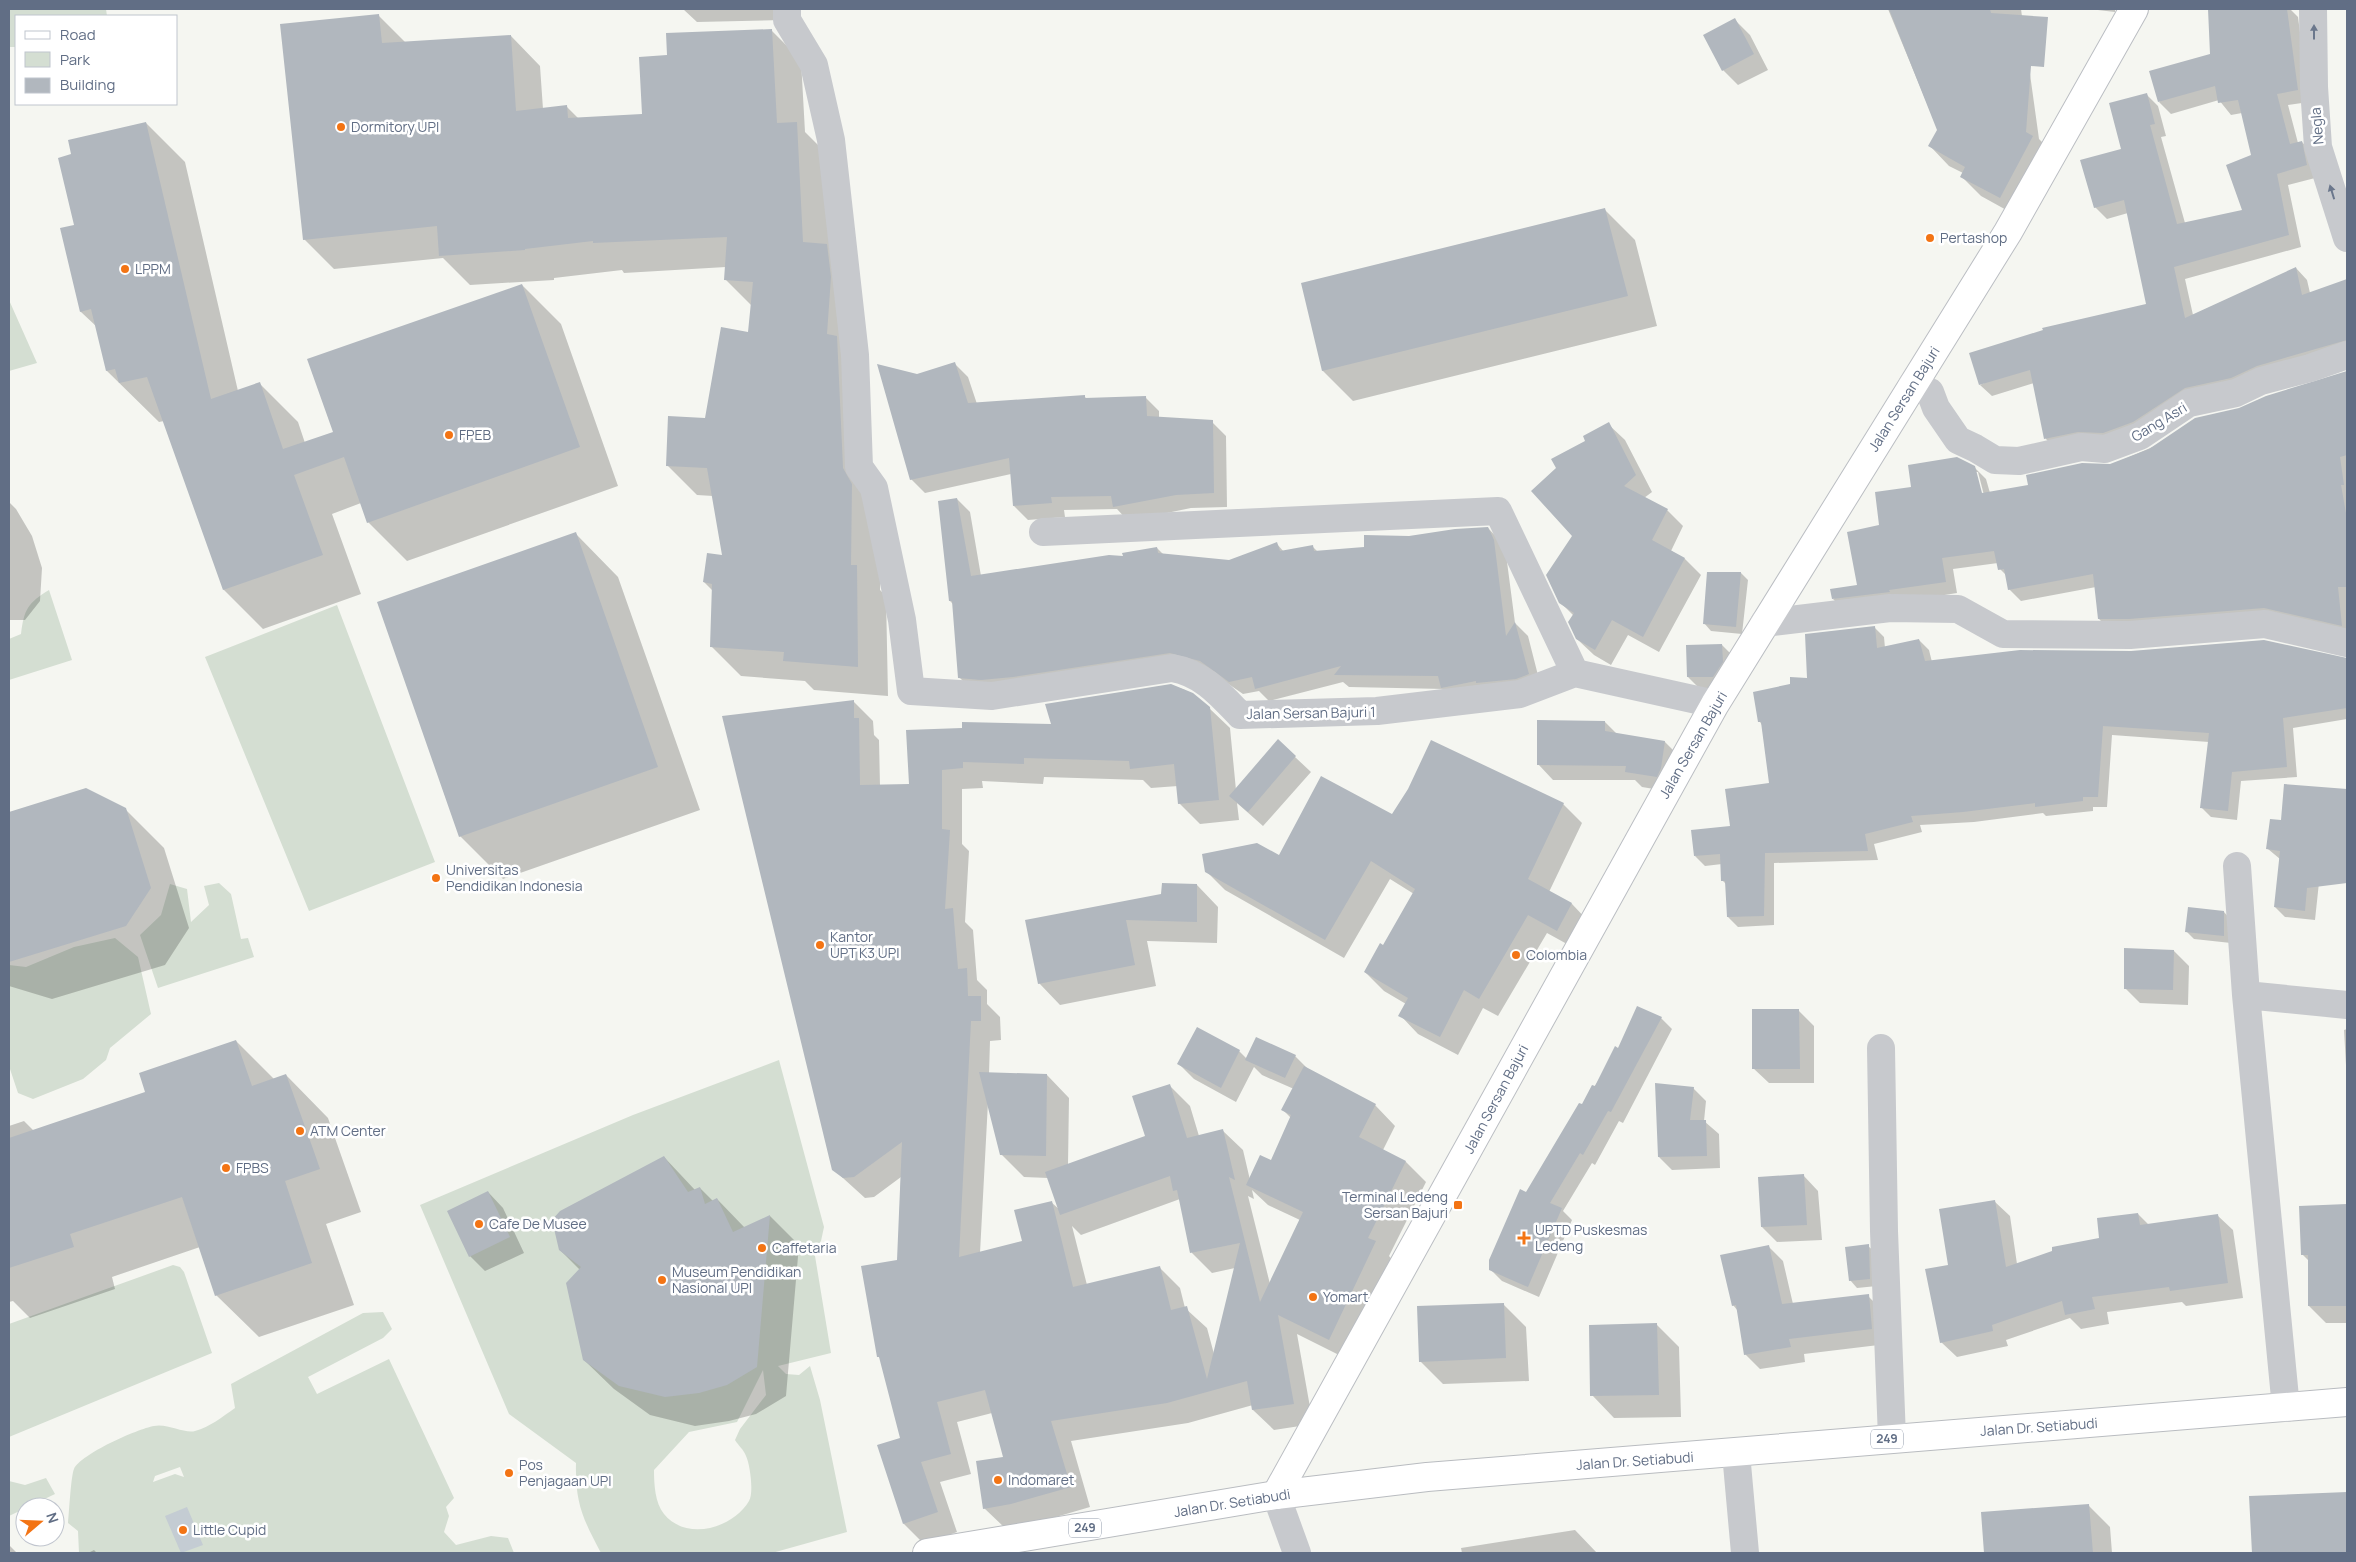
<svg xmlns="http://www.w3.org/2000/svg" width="2356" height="1562" font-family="Manrope,sans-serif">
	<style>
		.green { fill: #d4ded2; fill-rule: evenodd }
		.water { fill: #c4ccd3 }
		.shadow { fill: #0003; fill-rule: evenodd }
		.building { fill: #b1b7be }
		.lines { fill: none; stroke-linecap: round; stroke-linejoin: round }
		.secondary-casing { stroke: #bbbec3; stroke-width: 30 }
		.primary-casing { stroke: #b9bcc0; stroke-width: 30 }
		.minor { stroke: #c7c9cd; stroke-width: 28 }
		.secondary { stroke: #fff; stroke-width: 28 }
		.primary { stroke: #fff; stroke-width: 28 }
		.oneway { fill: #6b778c }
		.poi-dot { fill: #f37414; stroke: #fff; stroke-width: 2 }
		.labels { text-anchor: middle; stroke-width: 5; stroke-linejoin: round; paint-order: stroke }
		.shield { fill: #fff; stroke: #909aaa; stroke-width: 1 }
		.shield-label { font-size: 12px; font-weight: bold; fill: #616e85 }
		.street-label { font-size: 14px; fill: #616e85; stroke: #fff }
		.poi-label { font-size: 14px; fill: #616e85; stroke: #fff; text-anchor: start }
	</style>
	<rect width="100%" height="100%" fill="#f5f6f1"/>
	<path class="green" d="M9,9h97l1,7h-91v31h-7z
		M9,300l28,63 -28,8z
		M49,590l23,70 -63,20v-41l12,-5c3,-25 7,-31 28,-44z
		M337,605l98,257 -126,49 -104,-254z
		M219,883l12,11 10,45 7,-1 6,19 -96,31 -18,-53 21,-20 9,-31 17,5 4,33 18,-17 -5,-19z
		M115,938l23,19 13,57 -41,34 -4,12 -23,19 -50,20 -15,-6 -9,-27v-101l17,2 48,-20z
		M779,1060l45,167 -3,14 -7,9 17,103 -53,13 8,8 13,1 11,-9 10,34 27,132 -75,21h-171c-18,-34 -26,-50 -25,-90l-67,-49 -89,-209 213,-90zM763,1370l3,25 -26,34 -5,11c3,5 9,10 11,16 4,8 8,37 3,45 -16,27 -62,41 -85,13 -9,-11 -10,-30 -10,-44l35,-38 48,-10z
		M173,1265l7,2 4,5 28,81 -203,84v-113z
		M383,1312l9,17 -9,9 -75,39 9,17 72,-35 65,139 -8,9 3,9 -5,16 12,13 35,-9 17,2 6,15h-435l-1,-22 -10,-8c1,-9 3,-48 6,-54 7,-15 63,-40 80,-43 13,-3 31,8 41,5 15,-4 27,-14 40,-23l-4,-24 132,-71zM180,1467l4,10 -9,-3 -22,8 2,-6z
		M46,1478l9,16 -46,22v-35l16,4z"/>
	<path class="water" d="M187,1507l16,38 -22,8 -16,-37z"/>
	<path class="shadow" d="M683,9h100v11l-86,2z
		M1888,9h133l18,130 14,14 -34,64 -38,-21 -20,-20 2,-3 -14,-7 -19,-20 8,-16z
		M2089,9h26v3z
		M2210,9h80l8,8 11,85 -21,3 10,38 4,-1 11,12 6,23 -31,8 13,62 -116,32 8,36 103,-47 11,12 3,13 37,-13v74l-202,80 -88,17 -11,-12 -12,-56 -42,13 -12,-11 168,-80 -20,-92 -21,6 -12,-12 51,-113 12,12 8,30 -5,1 24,86 59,-12 8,-55 -10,-43 -11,2 -12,-15 -48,14 -12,-12 53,-47z
		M378,15l28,28 105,-7 29,30 3,43 24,-2 12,12 64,-4 26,-59 102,-26 30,30 4,72 21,21 47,345 8,17 -1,75 6,6 2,100 -74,-6 -9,-9 -64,-5 -30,-30 2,-55 -9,-9 19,-25 -10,-61 -16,-1 -30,-30 39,-46 43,-86 3,-27 -27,-27 1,-12 -102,6 -2,-3 -68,8v2l-84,5 -27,-27 -109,11 -30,-30z
		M1735,20l15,15 18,35 -30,15 -15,-15z
		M146,123l39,39 53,229 21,-8 39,39 7,21 30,-10 187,-148 39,39 57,162 -211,75 -39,-39 -7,-19 -29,11 29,80 -98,35 -39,-39 -60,-169 -5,1 -52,-51 -10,-44 -16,-15 -8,-157z
		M1605,210l30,30 22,86 -304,75 -30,-30 -21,-87z
		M954,363l14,14 9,27 107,-8 3,3 58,-2 14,14v7l53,4 14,14 1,71 -36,1 -63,13 -11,-12 -53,1 1,7 -37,3 -14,-14 -3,-32 -86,19 -14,-14 6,-104z
		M2347,373v263l-236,-5 -12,-12 -3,-32 -75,14 -12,-12 -2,-13 -7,-7 -2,-6 -45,6 4,24 -112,18 -12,-12 26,-13 22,-60 32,-38 61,-21 12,12 4,14 40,-7 81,-21 129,-56zM1975,472h3l7,27 -2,1z
		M1608,424l17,16 27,52 -8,6 23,12 16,16 -12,25 14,8 16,16 -42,77 -31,-17 -17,30 -17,-10 -17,-16 -3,-23 -14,-14 13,-66 14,-95z
		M957,499l13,13 11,64 143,-19 33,-9 7,7 65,7 48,-18 7,8 28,-6 6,6 47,-4 44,-11 79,-9 13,14 5,12 9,69 13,13 13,51 -86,13 -11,-11 -95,-2 -6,-5 -74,19 -10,-10 -16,3 -29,-20 -241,17 -13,-13 -7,-74 -3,-3z
		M9,502l7,7 16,27 10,32 -2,33 -15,19h-16z
		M576,534l42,43 82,233 -197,69 -43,-43z
		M1741,573l7,7 -6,54 -31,-3 -7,-8 5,-49z
		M1874,627l10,10 1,11 34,-8 10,10 3,12 415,-3v60l-54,9 4,49 -56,4 -4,39 -26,-3 -10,-10 8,-65 -97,-7 -5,72h-14v4l-47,5 -3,-3 -69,9 -54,3 2,7 -48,12 4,16 -104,3v62l-36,2 -10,-10 -1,-32 -5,-5v-16l-17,2 -10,-10 37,-29 38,-43 -8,-59 -2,-3 31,-37 17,-6z
		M1722,645l15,15v18l-34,14 -15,-15z
		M1171,685l14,5 24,18 21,20 6,62 42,-49 33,31 -48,54 -26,-23 2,17 -39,4 -21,-21 -1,-17 -27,2 -8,-8 -99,-3 -1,7 -61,-3 1,7 -21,1v55l7,7 -4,71 8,8 4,50 10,10v14l13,13 1,23 -11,1 -1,33 58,1 22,23 -1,67 78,-28 24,-51 20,20 9,30 23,-6 21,20 7,30 21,-18 20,-44 -8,-8 11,-21 -32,-14 -8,-8 -18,35 -42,-23 -15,-15 60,-13 8,8 48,-3 14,14 66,35 20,21 -12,24 23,12 20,20 -37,74 6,7 -46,97 -52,-26 16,90 -39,6 -21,-20v-5l-65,18 -117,18 19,66 -58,17 -27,4 -21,-20 21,-50 -13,-45 -35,9 14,52 -31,8 17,50 -33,12 -20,-20 -2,-85 -21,-80 -3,-3 20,-95 3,-84 -27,20 -9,1 -32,-29 20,-468 20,20 1,14 5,5 1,46h30l-3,-55 146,-5zM988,1102l13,52 23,23 24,1 12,32 -9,-8 -28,40 -43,11zM1252,1190l16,15 32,15 -30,64 -22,-88 6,3zM1180,1199l12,54 20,20 23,-5 -21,86 -7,-26 -22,-20 -5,-20 -21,-21 -72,18 -15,-59 9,9z
		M1605,722l12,12 48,8 15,15 -8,35 -30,-5 -7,-7h-82l-15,-16z
		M86,790l39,19 39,39 25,80 -24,37 -113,34 -43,-13v-172z
		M2328,798l-13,122 -30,-3 -10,-10 5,-48 -12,-10 14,-28z
		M1563,804l19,19 -33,69 23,12 18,19 -14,26 -29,-16 -49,83 -15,-8 -25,47 -40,-21 -18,-19 6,-11 -22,-13 -19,-19 19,-26 30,-52 -24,-15 -46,79 -119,-68 -19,-19 74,-14 113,-42z
		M1197,885l21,22 -1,36 -70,-2 9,45 -96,19 -21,-22 -13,-62 136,-26z
		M2224,912l7,8v23l-37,-4 -7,-7z
		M2174,951l15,15 -1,39 -48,-2 -15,-15z
		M1799,1011l15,15v57h-45l-16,-15z
		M1661,1018l11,11 -49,94 -4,-2 -24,44 -3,-2 -29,48 9,9 -33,77 -37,-16 -12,-12 36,-76 92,-143z
		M2347,1029v54l-3,-53z
		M236,1041l38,38 12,-4 42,43 33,94 -35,12 28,81 -95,32 -43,-42 -16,-48 -88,30 3,12 -85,29 -17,-17 -4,1v-176l15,-5 10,10 113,-38z
		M1693,1088l13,13 -2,20 15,13 1,34 -48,2 -13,-13z
		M664,1157l31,33 5,-2 13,13 4,-2 28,29 25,-12 29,29 -13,151 -30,18 -27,7 -34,5 -45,-11 -36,-26 -30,-29 -4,-90 -20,-20z
		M1803,1175l15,16 4,49 -45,2 -15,-15z
		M488,1192l15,16 21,45 -39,18 -15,-15z
		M1994,1201l16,15 7,48 84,-25 37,-25 11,11 68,-10 16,15 10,68 -57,8 -4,-4 -75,10 2,12 -28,5 -11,-11 -64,22 2,6 -51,11 -16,-15 8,-76z
		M2347,1205v118h-21l-17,-17v-45l-7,-7 -2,-47z
		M1768,1246l15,15 10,43 75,-8 15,15 4,33 -83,10 1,8 -45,7 -15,-15 -7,-43 -5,-6z
		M1868,1246l8,7 1,33 -20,2 -7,-8z
		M1503,1304l23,23 3,54 -86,3 -23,-23z
		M1657,1325l22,22 2,70 -67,1 -22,-23z
		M2347,1493v60h-94l-2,-55z
		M2088,1505l22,22 2,26h-127l-3,-40z
		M1575,1530l22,23h-135l-1,-5z
		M9,1545l8,8h-8z
		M94,1550l3,3h-9z"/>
	<path class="building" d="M1889,9h101l1,4 57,4 -4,50 -13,-1 -5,66 7,4 -33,62 -40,-21 5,-10 -37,-21 9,-16z
		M2208,9h79l11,81 -21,4 13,50 12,-3 5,24 -30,9 12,61 -115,32 11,51 111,-51 6,28 45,-16v61l-90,26 -26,12 -46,10 -52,34 -30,11 -25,-1 -34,7 -14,-69 -51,15 -10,-32 74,-23 -1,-2 104,-24 -22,-104 -30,8 -14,-48 41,-11 -12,-46 38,-10 8,31 -5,1 27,99 65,-14 -16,-45 25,-10 -13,-55 -20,3 -3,-17 -57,16 -9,-31 61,-17z
		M379,14l3,29 129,-8 5,76 51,-6 1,13 74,-4 -3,-57 28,-2 -1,-22 106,-4 5,94 20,-1 6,120 24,2 4,33 -4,57 10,2 6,132 9,16 -1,81h6l1,102 -75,-6 1,-9 -74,-5 2,-63 -9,-2 4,-29 15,2 -15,-87 -41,-2 2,-50 37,2 16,-91 27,5 5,-50 -29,-2 3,-43 -134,6v-2l-68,8v1l-86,6 -2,-30 -134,14 -23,-216z
		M1735,18l19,36 -32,17 -19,-36z
		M146,122l65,277 49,-17 23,67 50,-17 -26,-73 215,-75 58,163 -213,76 -23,-66 -50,18 29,80 -100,35 -76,-213 -28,6 -4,-14 -9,2 -15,-62 -11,3 -20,-84 14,-3 -16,-67 13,-4 -3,-14z
		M1605,208l23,88 -306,75 -21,-88z
		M955,362l13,41 117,-8v3l61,-2 1,20 66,4 1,73 -38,2 -63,12 -2,-11 -60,1 1,6 -39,3 -4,-48 -99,22 -33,-116 40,10z
		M2347,371v84l-7,2 4,28h-3l6,34v68h-9l4,39 -78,-18 -135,11h-31l-5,-45 -85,16 -4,-21 -6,1 -4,-19 -52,7 4,24 -57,8 1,2 -58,7 -2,-10 27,-4 -10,-53 32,-7 -4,-33 36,-5 -3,-22 49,-8 18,9 7,27 46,-8 -2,-10 56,-12 28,1 39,-15 46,-31 44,-10 27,-12z
		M1609,422l27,53 -12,11 44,23 -16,31 33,18 -42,79 -31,-17 -17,30 -19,-11 -8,-17 6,-9 -15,-10 -13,-28 26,-39 -41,-45 25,-23 -5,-9 34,-18 -2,-5z
		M957,498l14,78 138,-21 14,1 -1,-3 35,-6 1,6 71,7 48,-18 3,9 33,-6 1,6 50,-4v-12l45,1 46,-7 33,-2 6,13 12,96 9,-14 14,52 -13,5 -40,4v-2l-35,7 -3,-12 -104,-1 7,-9 -86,23 -3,-12 -23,5 -29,-21 -30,-8 -157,24 -32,3 -23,-2 -6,-77h-3l-11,-100z
		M576,532l82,235 -199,70 -82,-235z
		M1707,572h34l-5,55 -33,-3z
		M1875,626l2,22 42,-9 6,22 95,-11 111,1 133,-11 83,18v50l-64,10 4,49 -55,5 -4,39 -28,-3 9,-75 -106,-7 -5,71h-15v4l-48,6v-4l-72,9 -52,4 2,6 -48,12 3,17 -103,2 -1,63 -37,1 -2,-36h-4l-1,-27 -26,2 -3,-26 39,-4 -5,-37 44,-6 -8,-61h-3l-5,-30 37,-8v-7l17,1 -2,-44z
		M1722,644l1,18 -10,15h-26l-1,-32z
		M1171,684l22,9 17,14 9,93 -41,4 -4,-40 -44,5 -1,-8 -105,-3v6l-61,-2v6l-21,2v59l8,1 -5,79 8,-1 5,61 9,-1 1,28h13v25h-10l-12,236 63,-16 -8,-31 38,-9 21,86 87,-21 11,44 16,-4 20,73 33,-136 -50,10 -13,-63 -4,1 -3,-15 -110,39 -15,-43 100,-36 -13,-40 38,-12 17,54 36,-9 12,51 -6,-3 31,125 43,-90 -57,-27 14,-30 11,5 20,-45 -10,-5 23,-44 72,38 -17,33 47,24 -38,77 8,3 -47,99 -51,-25 16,89 -42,6 -5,-29 -80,22 -116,18 20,66 -60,17 -28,5 -7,-48 27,-4 -18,-67 -48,12 14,52 -30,8 17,50 -35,12 -26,-79 23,-7 -21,-81h-2l-16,-91 36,-6 5,-118 -48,35 -11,1 -11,-8 -110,-454 132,-16v18h5l1,67 49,-1 -3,-54 56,-2v-6l89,2 -6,-20z
		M1537,720l68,1v10l60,10 -4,27 -4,9 -32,-5 1,-6 -89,-1z
		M1278,739l18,17 -48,56 -19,-16z
		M1431,740l133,63 -36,76 44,24 -15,28 -29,-16 -49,84 -15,-9 -24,47 -42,-21 10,-18 -44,-26 16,-29 3,2 32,-56 -44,-28 -46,79 -120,-68 -3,-18 55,-11 22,12 42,-79 71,38 16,-25z
		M2284,784l63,5v94l-40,5 -2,23 -31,-4 6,-56 -14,-2 4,-30 11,1z
		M86,788l40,20 25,80 -25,38 -117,36v-150z
		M1162,883l35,1v38l-71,-2 9,45 -97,19 -13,-64 136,-26z
		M2188,907l36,4v25l-39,-4z
		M2124,948l50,2 -1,40 -49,-1z
		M1637,1006l25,11 -51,95 -3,-1 -25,44 -3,-2 -30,50 12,5 -34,79 -39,-17v-10l31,-71 6,3 53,-89 3,1 10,-19 3,1 20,-40 3,2z
		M1752,1009h47l1,60h-48z
		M1197,1027l43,23 -19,38 -44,-24z
		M1256,1037l40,18 -11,23 -40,-18z
		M236,1040l16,46 34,-12 26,72 8,23 -35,12 27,82 -97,33 -33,-99 -112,37 4,13 -65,21v-130l136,-46 -6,-19z
		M979,1072l68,2 -1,82 -46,-1z
		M1655,1083l39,4 -4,33h16l1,36 -49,1z
		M664,1156l24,36 12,-5 5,17 12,-6 16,34 37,-17 -13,152 -30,18 -28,8 -34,4 -46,-11 -36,-26 -17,-77 15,-16 -22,-17 -7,-30 8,-9z
		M1804,1174l3,51 -46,2 -3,-50z
		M488,1191l22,46 -41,20 -22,-46z
		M1995,1200l11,67 46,-16v-4l47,-9 -2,-20 41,-5 2,12 78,-11 10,69 -58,8 -1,-4 -77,10 3,12 -30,6 -3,-14 -70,24 1,6 -53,12 -15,-74 23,-4 -9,-56z
		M2347,1204v102h-39v-51h-7l-2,-49z
		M1869,1244l1,35 -21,2 -4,-34z
		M1769,1245l13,59 87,-10 3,35 -83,10 2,8 -47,8 -8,-50 -4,1 -12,-51z
		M1504,1303l2,55 -87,4 -2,-56z
		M1657,1323l2,72 -69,1 -1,-71z
		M2347,1492v61h-95l-3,-57z
		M2089,1504l4,49h-109l-3,-41z"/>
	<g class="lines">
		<g class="secondary-casing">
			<path id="secondary" d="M1276,1495l439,-791 293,-472 126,-223"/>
		</g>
		<g class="primary-casing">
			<path id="primary" d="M927,1553l349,-58 151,-18 920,-75"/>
		</g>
		<path class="minor" d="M787,9v11l27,45 17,75 24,215 4,112 15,21 28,132 9,71 81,5 180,-28c30,5 48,26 68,47l137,-4 143,-17 55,-21
			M2313,9l1,78 4,60 29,91
			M1912,385l18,7 6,16 22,32 17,8 20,12 24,1 62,-14 24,2 35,-13 49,-33 47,-10 25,-12 49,-13 37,-13
			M1043,532l455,-21 77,162
			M1764,623l126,-15 68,1 45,25 127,1 135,-11 82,19
			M1575,673l140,31
			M2237,866l9,129 40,413
			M2246,995l101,10
			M1881,1048l3,183 8,207
			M1736,1453l9,100
			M1276,1495l21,58"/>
		<use href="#secondary" class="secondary"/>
		<use href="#primary" class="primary"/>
	</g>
	<defs><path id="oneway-solid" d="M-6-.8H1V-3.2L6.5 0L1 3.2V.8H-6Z" transform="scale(1.25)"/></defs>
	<g class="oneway">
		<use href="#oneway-solid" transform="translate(2314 32) rotate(-90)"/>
		<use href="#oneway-solid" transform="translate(2332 192) rotate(-107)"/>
	</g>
	<g class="poi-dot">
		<circle cx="341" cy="127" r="5"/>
		<circle cx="1930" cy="238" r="5"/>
		<circle cx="125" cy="269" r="5"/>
		<circle cx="449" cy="435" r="5"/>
		<circle cx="436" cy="878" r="5"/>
		<circle cx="820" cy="945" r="5"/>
		<circle cx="1516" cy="955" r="5"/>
		<circle cx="300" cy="1131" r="5"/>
		<circle cx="226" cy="1168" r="5"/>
		<rect x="1453" y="1200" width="10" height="10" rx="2.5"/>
		<circle cx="479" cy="1224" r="5"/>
		<path d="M1521.5 1230.5h5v5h5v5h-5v5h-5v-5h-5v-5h5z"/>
		<circle cx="762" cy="1248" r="5"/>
		<circle cx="662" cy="1280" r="5"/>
		<circle cx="1313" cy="1297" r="5"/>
		<circle cx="509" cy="1473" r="5"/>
		<circle cx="998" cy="1480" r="5"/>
		<circle cx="183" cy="1530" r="5"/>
	</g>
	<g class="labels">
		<g class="shield">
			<rect x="1871" y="1429.5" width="32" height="19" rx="4"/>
			<rect x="1069" y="1518.5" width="32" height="19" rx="4"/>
		</g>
		<g class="shield-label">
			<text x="1887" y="1443">249</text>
			<text x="1085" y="1532">249</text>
		</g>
		<g class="street-label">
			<text transform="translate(2317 126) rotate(-95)" y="5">Negla</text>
			<text transform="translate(1904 399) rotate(-58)" y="5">Jalan Sersan Bajuri</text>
			<text transform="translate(2159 422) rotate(-31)" y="5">Gang Asri</text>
			<text transform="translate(1311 713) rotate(-1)" y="5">Jalan Sersan Bajuri 1</text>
			<text transform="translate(1693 745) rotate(-60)" y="5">Jalan Sersan Bajuri</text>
			<text transform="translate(1496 1099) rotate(-62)" y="5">Jalan Sersan Bajuri</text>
			<text transform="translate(2039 1427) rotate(-4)" y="5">Jalan Dr. Setiabudi</text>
			<text transform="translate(1635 1461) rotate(-4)" y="5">Jalan Dr. Setiabudi</text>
			<text transform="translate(1232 1503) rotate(-9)" y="5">Jalan Dr. Setiabudi</text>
		</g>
		<g class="poi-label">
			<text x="351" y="132">Dormitory UPI</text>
			<text x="1940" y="243">Pertashop</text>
			<text x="135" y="274">LPPM</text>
			<text x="459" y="440">FPEB</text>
			<text x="446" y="875">Universitas<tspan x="446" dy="16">Pendidikan Indonesia</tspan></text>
			<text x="830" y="942">Kantor<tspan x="830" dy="16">UPT K3 UPI</tspan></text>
			<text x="1526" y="960">Colombia</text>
			<text x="310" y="1136">ATM Center</text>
			<text x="236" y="1173">FPBS</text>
			<text x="1448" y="1202" text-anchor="end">Terminal Ledeng<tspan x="1448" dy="16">Sersan Bajuri</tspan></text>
			<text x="489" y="1229">Cafe De Musee</text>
			<text x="1535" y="1235">UPTD Puskesmas<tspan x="1535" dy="16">Ledeng</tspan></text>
			<text x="772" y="1253">Caffetaria</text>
			<text x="672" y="1277">Museum Pendidikan<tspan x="672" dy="16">Nasional UPI</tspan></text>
			<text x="1323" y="1302">Yomart</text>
			<text x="519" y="1470">Pos<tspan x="519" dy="16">Penjagaan UPI</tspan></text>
			<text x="1008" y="1485">Indomaret</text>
			<text x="193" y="1535">Little Cupid</text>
		</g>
	</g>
	<rect width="2356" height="1562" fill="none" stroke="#616e85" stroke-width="20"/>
	<rect x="15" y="15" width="162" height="90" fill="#ffffff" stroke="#c0c5ce"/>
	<rect x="25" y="31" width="25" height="8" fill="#ffffff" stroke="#c0c5ce"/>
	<text x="60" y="40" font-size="15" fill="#616e85">Road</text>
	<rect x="25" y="52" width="25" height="15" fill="#d4ded2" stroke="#c0c5ce"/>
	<text x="60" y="65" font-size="15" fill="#616e85">Park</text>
	<rect x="25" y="78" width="25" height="15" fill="#b1b7be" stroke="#c0c5ce"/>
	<text x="60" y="90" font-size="15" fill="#616e85">Building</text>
	<g transform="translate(40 1522) rotate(71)"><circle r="24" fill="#ffffff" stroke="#c0c5ce"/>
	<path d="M0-4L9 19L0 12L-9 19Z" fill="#f37414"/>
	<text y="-8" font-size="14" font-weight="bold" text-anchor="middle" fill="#616e85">N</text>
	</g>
</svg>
